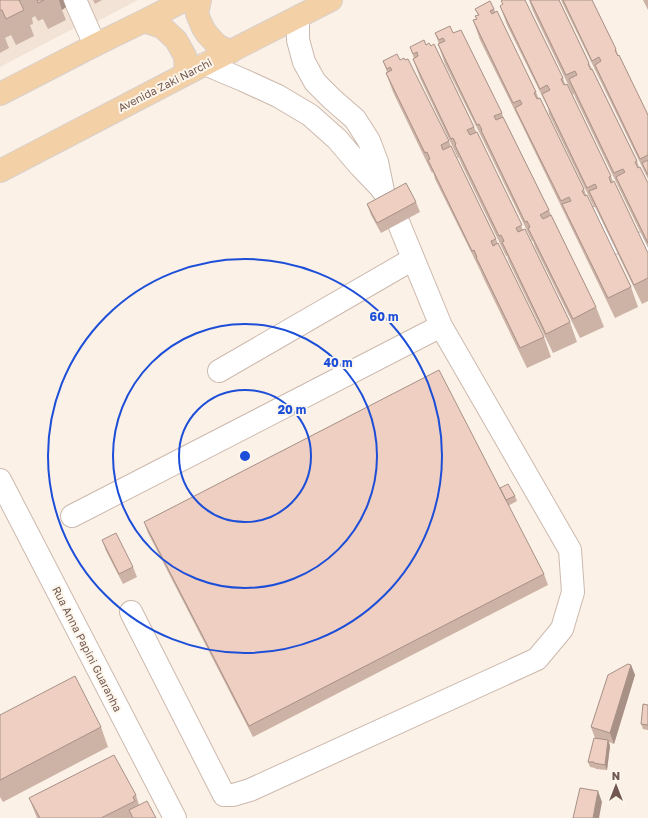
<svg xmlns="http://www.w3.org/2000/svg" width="648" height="818" font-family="'Golos Text',sans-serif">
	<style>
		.residential { fill: #f2e3d6 }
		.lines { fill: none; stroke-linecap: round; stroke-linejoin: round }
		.minor-casing { stroke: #ccb9ae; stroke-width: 24 }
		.major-casing { stroke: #d8d0cd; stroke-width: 24 }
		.minor { stroke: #fff; stroke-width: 22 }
		.major { stroke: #f3d0a6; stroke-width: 22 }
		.wall { fill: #cdb2a6 }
		.shaded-wall { fill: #a79187 }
		.building { fill: #eecfc1; stroke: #a79187 }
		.ring { fill: none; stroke: #1d4ed8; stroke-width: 2 }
		.labels { text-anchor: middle; stroke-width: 4; stroke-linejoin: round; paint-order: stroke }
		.street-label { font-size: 11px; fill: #72584e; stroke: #fdf6ed }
		.centre { fill: #1d4ed8; stroke: #fdf6ed; stroke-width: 2 }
		.ring-label { font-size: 12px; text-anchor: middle; font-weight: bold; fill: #1d4ed8; stroke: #fdf6ed; stroke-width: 4; stroke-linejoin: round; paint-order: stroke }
	</style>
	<rect width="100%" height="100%" fill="#fbf1e7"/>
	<path class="residential" d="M0,0h67l13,25 -80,42z
		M85,0h53l-42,22z"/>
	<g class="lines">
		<g class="minor-casing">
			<path id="minor" d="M75,0l20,45
				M298,17v23l6,22 11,20 17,17 23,20 14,22 8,21 6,29
				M205,64l38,16 35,16 32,19 27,24 23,27 22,23
				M594,218l13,24 41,2
				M219,371l194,-112
				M0,480l175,338
				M72,516l369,-190
				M131,612l93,183h9l17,-5 287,-131 25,-30 11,-37 -3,-42 -129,-224 -42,-102"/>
		</g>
		<g class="major-casing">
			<path id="major" d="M200,0l-3,14 6,14 4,6 10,11 14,7
				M144,21l18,6 14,13 9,16 1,18
				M0,94l95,-49 49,-24 41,-21
				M0,171l186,-97 145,-74"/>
		</g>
		<use href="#minor" class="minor"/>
		<use href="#major" class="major"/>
	</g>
	<path class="wall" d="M0,0h63l3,7 -4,3 4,10 -18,9 -5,-10 -5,2 -3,-5 -3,2 1,6 -3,1 4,11 -18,9 -5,-10 -6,3 4,10 -9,5z
		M93,0h9l-7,4z
		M529,0h30l30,63 3,6 45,92 2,6 9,16v65l-72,-149 -2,-5 -1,1 -40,-84z
		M561,0h31l24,49 2,6 30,60v64l-48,-99z
		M643,0h5v10z
		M500,6l63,72 2,6 46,92 2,6 35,71v48l-6,3 -47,-97h-1l-45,-93 -1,-6 -41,-83z
		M475,9h19l42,83 3,7 45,90 2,6 45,92 7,20 -23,11 -94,-195 -41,-83 -7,-20 4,-1 1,-4z
		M435,33h18l49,80 1,4 46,93 2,5 45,92 8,20 -24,11 -45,-91 -2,-6h-1l-44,-91 -43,-86 -7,-20h1z
		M426,45l48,82 49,103 47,92 7,20 -24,11 -44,-91 -2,-6h-1l-44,-91 -3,-7h-1l-38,-80 -7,-19 1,-1 -4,-11z
		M400,60l49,81 2,6 45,92 2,5 46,93 7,20 -24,11 -44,-91 -3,-7 -45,-91 -2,-7 -1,1 -39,-81 -7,-19 1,-1 -4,-11z
		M416,202l4,10 -39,21 -10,-18 -4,-11z
		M500,488l15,8 2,5 -9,5 36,68 4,11 -295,152 -105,-204 -4,-11z
		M102,540l31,27 4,10 -14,7 -17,-33z
		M631,665l4,10 -21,69 -5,-2 1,4 -3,24 -11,-1 -1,-1 -5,-1 -2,-5 7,-24 -4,-11z
		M648,705v25l-5,-1 -2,-5z
		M0,715l101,12 7,20 -105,55 -3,-5z
		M136,795l3,10 17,13h-119l-8,-20z"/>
	<path class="shaded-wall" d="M59,0h4l3,7 -4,3z
		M631,665l4,10 -21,69 -4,-11z
		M608,740l2,6 -3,24 -2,-5z
		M598,791l4,11 -3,16h-6z"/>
	<path class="building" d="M0,0h20h-1l5,10 -18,9 -4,-9h-2z
		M37,0h7l-6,3z
		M503,0h22l38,78 -2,1 3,6 3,-1 44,92 -2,1 2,6 3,-2 34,72v25l-14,7 -45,-94 8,-3 -2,-4 -8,4 -45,-94 8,-4 -3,-5 -7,4 -40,-83 3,-2 -2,-3z
		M530,0h29l30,63 -1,1 3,6 1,-1 45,92 -2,1 3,6 2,-1 8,16v60l-32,-66 9,-5 -2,-3 -9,4 -45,-94 8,-4 -2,-4 -9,4z
		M563,0h29l24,49 -1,1 3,6 1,-1 29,60v41v-1l-8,4 -45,-94 6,-4 -2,-4 -7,4z
		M490,1l4,8 -4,2 2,3 5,-3 39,81 -2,1 3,6 3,-1 44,91 -2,2 3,5 2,-1 44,92 -23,11 -46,-94 9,-3 -2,-4 -8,4 -46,-93 7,-4 -2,-4 -7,3 -40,-83 4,-1 -2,-3 4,-1 -4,-6z
		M450,26l3,7 8,-3 41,83 -8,3 2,4 7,-3 46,93 -9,5 3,4 8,-4 45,92 -23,12 -45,-91 2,-1 -3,-6 -2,1 -44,-92h1l-3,-6 -2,1 -39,-81 7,-3 -2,-3 -4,2 -4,-7z
		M424,40l2,5 3,-2 2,3 3,-2 40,83 -7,3 3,5 7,-3 45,93 -6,3 2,4 7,-3 45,93 -24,12 -44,-92 2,-1 -3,-6 -2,1 -44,-91 1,-1 -3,-6 -2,1 -38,-80 5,-3 -1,-4 -4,2 -3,-7z
		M397,54l3,6 4,-2 1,2 3,-1 41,82 -8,4 2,5 8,-4 45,93 -5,2 2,5 5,-3 46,94 -24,11 -44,-91h1l-3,-7 -2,1 -44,-91 2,-1 -3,-7 -2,1 -39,-80 6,-3 -2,-3 -3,2 -4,-8z
		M648,160v15l-6,-12z
		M406,183l10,19 -39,21 -10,-19z
		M439,370l105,204 -295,152 -105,-204z
		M508,484l7,12 -9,4 -6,-12z
		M116,533l17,34 -14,7 -17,-34z
		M628,664l3,1 -21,68 -19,-6 17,-52z
		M75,676l26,51 -101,53v-65z
		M643,704l5,1v20l-7,-1z
		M594,738l14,2 -3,25 -11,-2v-1h-6z
		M114,755l22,40 -3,2 2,4 -34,17h-61l-11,-20z
		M580,788l18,3 -5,27h-20z
		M147,801l9,17h-23l-4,-8z"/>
	<g class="ring">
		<circle cx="245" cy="456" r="66"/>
		<circle cx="245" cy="456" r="132"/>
		<circle cx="245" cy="456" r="197"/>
	</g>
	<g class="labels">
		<g class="street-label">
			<text transform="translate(165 85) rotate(-27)" y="4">Avenida Zaki Narchi</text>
			<text transform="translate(87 649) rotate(63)" y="4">Rua Anna Papini Guaranha</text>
		</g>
	</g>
	<circle cx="245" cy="456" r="6" class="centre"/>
	<g class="ring-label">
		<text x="384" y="321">60 m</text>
		<text x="338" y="367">40 m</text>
		<text x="292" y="414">20 m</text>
	</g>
	<g transform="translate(616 786)" stroke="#fdf6ed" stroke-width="3" paint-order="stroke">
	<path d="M0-3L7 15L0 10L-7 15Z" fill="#72584e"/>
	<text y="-6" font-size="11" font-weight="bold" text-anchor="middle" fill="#72584e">N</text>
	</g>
</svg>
